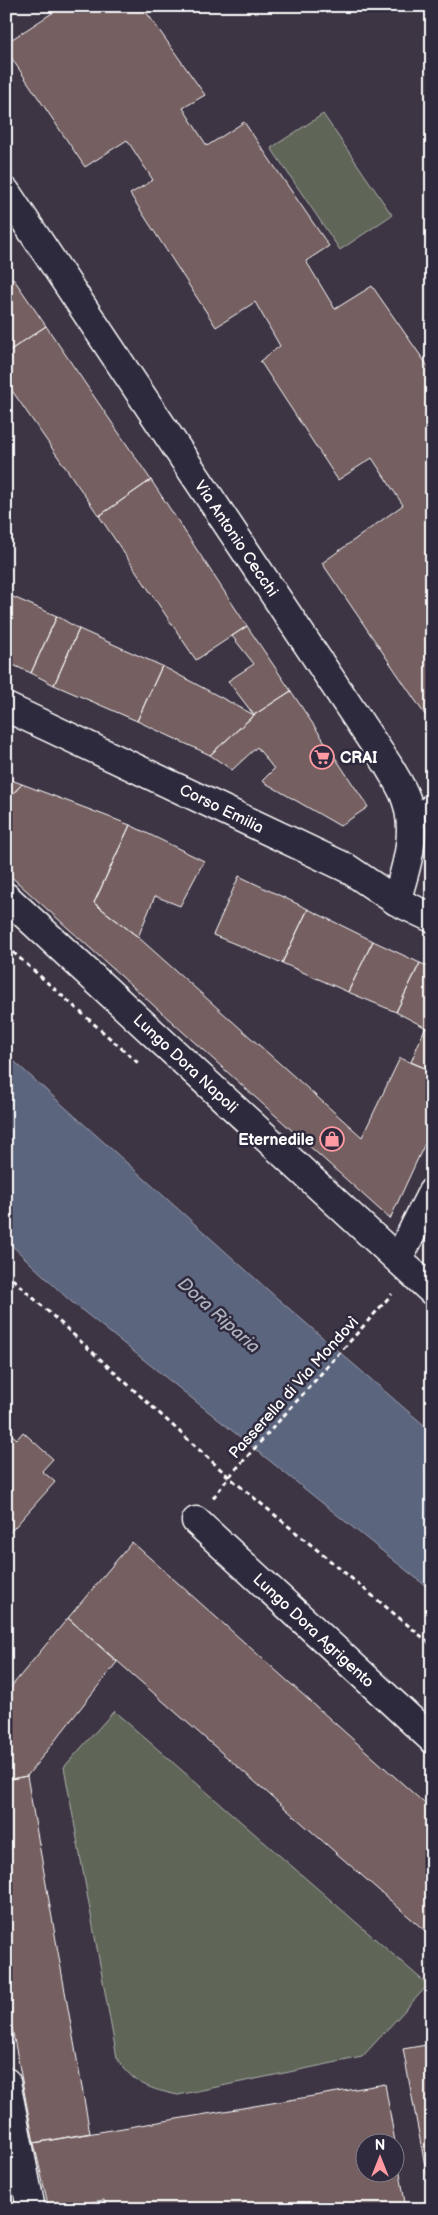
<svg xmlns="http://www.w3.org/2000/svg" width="438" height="2215" font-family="'Balsamiq Sans',sans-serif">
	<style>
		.green { fill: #5f6659; stroke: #afb2ac }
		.water { fill: #5b657e; stroke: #9da3b2 }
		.building { fill: #745e61; stroke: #fff }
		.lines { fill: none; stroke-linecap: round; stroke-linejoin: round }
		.lane-casing { stroke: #fff; stroke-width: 19 }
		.street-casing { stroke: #fff; stroke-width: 31 }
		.secondary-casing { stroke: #fff; stroke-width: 31 }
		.path { stroke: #fff; stroke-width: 3; stroke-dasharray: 5 4; stroke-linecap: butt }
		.lane { stroke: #2f2a3d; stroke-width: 15 }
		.street { stroke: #2f2a3d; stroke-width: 28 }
		.secondary { stroke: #2f2a3d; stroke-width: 28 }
		.labels { text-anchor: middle; stroke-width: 5; stroke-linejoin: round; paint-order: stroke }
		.street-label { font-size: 16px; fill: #fff; stroke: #2f2a3d }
		.poi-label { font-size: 16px; font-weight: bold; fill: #fff; stroke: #2f2a3d; text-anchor: start }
		.water-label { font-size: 18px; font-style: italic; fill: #adb2be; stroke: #2f2a3d }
	</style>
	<rect width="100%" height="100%" fill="#3d3444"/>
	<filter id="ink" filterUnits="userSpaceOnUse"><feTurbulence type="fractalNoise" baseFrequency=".02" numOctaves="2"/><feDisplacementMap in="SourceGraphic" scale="10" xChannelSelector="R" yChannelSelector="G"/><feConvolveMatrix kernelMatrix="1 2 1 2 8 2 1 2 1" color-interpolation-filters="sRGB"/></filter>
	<g filter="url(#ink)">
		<path class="green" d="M323,114l69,101 -52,35 -69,-102z
			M114,1711l314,274 -66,72 -184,38c-29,-6 -45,-11 -61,-37l-53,-291z"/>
		<path class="water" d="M6,1054l271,244 155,134v159l-364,-292 -62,-59z"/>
		<path class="building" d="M63,6h79l63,89 -22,13 24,38 37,-24 85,124 -23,15 29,48 37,-23 60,86v353l-110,-162 81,-58 -31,-47 -34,22 -78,-119 20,-15 -25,-44 -39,25 -86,-133 23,-14 -26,-40 -42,27 -79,-117v-7z
			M13,278l33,48 -40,27v-70z
			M46,326l105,154 -52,36 -93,-134v-29z
			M151,480l96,146 -51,34 -97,-144z
			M6,594l51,22 -26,57 -25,-11z
			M57,616l22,13 -25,56 -23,-12z
			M247,626l44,65 -37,24 -26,-34 26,-17 -22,-28z
			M79,629l83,37 -25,55 -83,-36z
			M162,666l92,49 -44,40 -73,-34z
			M291,691l77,116 -28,19 -78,-45 12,-12 -17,-22 -25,23 -22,-15 44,-40z
			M6,778l16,6 -16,17z
			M22,784l108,41 -36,78 44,34 224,200 38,-79 32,13v57l-42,91 -384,-347v-71z
			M130,825l74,36 -24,45 -25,-10 -17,41 -44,-34z
			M239,876l69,33 -26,54 -69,-28z
			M308,909l65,32 -25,51 -66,-29z
			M373,941l47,22 -24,49 -48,-20z
			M420,963l12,5v63l-36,-19z
			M425,1028l7,3v40l-21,-9z
			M6,1430l11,9 6,-7 30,27 -11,12 13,11 -49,55z
			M132,1542l300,268v127l-364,-319z
			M68,1618l49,44 -90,114 -21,4v-87z
			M27,1776l63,357 -56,10 -28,-146v-217z
			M432,2044v159l-29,-154z
			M385,2084l10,58h-29v30h30v-24l10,61h-300l-2,-9 -55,9 -15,-66z"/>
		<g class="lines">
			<g class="lane-casing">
				<path id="lane" d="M411,815l21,-14"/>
			</g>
			<g class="street-casing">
				<path id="street" d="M399,1258l33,-66
					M196,1521l236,218
					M6,2082l25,127"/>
			</g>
			<g class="secondary-casing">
				<path id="secondary" d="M6,192l382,573c6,11 14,22 18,34 12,34 0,70 -10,102
					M6,707l341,161 49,33 36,17
					M6,897l426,394"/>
			</g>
			<path class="path" d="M6,946l132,117
				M6,1273l223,204 203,168
				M213,1498l16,-21 163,-183"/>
			<use href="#lane" class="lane"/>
			<use href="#street" class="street"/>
			<use href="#secondary" class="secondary"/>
		</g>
	</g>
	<defs>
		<g id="supermarket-ring" transform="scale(1.25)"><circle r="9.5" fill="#2f2a3d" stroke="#ff9aa2" stroke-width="1.5"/><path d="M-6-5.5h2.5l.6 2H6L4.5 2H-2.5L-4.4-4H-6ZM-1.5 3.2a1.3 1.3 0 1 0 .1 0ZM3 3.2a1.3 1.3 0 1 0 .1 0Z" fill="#ff9aa2"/></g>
		<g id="shop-ring" transform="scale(1.25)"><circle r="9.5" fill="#2f2a3d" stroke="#ff9aa2" stroke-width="1.5"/><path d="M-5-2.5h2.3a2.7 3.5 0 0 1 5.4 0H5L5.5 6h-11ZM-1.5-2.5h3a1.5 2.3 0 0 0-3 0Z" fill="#ff9aa2"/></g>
	</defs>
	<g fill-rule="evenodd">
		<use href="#supermarket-ring" x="322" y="757"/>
		<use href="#shop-ring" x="332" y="1139"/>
	</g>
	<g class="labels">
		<g class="street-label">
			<text transform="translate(237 538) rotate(56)" y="6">Via Antonio Cecchi</text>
			<text transform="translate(222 808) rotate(26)" y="6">Corso Emilia</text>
			<text transform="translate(186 1063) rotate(43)" y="6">Lungo Dora Napoli</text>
			<text transform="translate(293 1387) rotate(-48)" y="6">Passerella di Via Mondovì</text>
			<text transform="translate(314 1630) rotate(43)" y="6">Lungo Dora Agrigento</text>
		</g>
		<g class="poi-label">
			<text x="340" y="763">CRAI</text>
			<text x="314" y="1145" text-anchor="end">Eternedile</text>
		</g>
		<g class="water-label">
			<text transform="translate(219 1315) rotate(42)" y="6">Dora Riparia</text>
		</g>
	</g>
	<rect width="438" height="2215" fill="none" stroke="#2f2a3d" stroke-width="25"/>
	<rect x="12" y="12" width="413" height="2190" fill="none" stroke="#fff" stroke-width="2" filter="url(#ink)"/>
	<g transform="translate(380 2158)"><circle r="24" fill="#2f2a3d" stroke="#827f8b"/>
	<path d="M0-4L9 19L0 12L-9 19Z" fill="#ff9aa2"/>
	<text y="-8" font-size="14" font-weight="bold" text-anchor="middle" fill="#ffffff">N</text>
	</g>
</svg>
